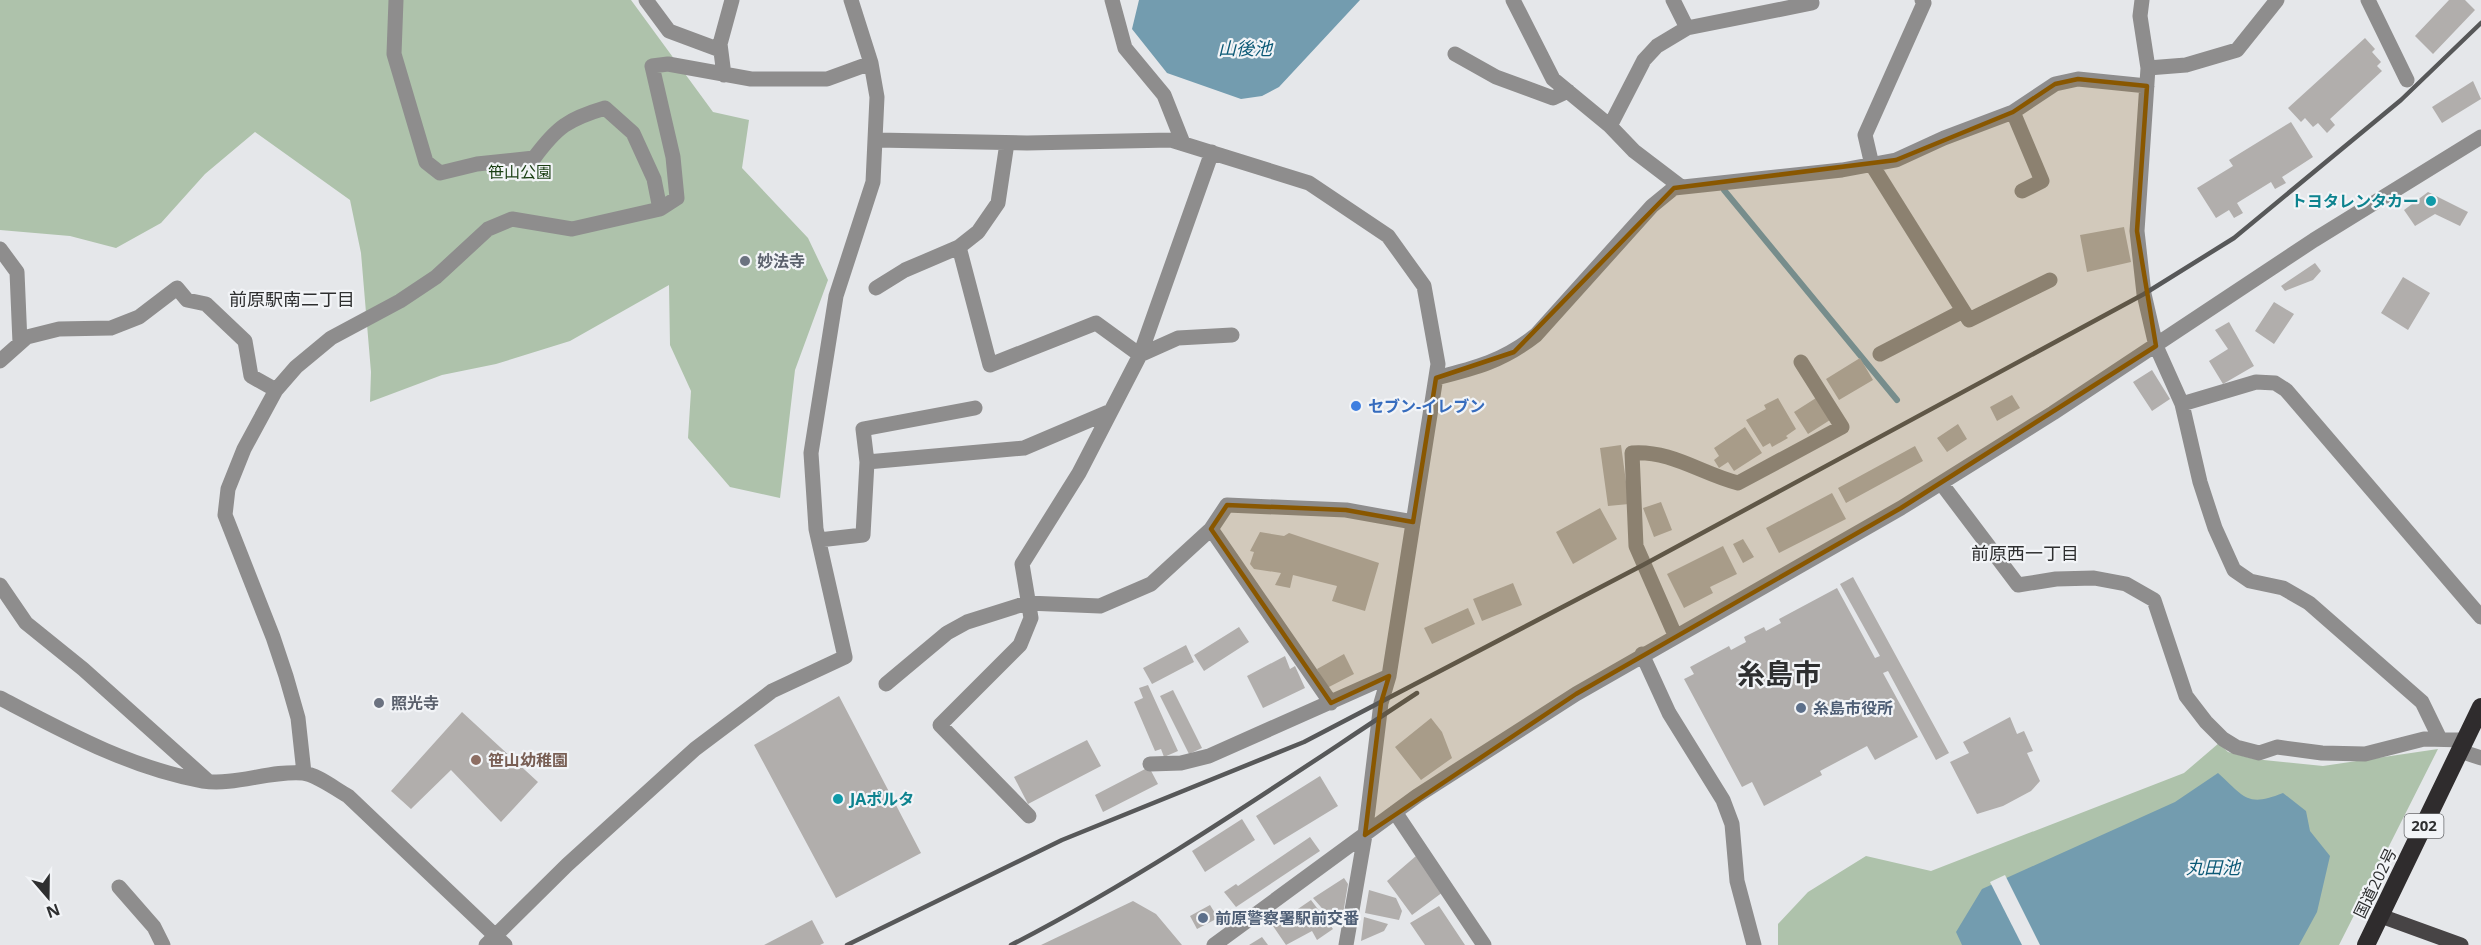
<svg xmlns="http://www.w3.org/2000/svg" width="2481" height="945" font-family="'Open Sans','Noto Sans JP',sans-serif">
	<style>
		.green { fill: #aec2ab }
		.water { fill: #739caf }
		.pier { fill: #e5e7ea }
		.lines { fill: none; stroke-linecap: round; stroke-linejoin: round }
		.stream { stroke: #739caf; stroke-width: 6 }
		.building { fill: #b1aeac }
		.minor { stroke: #8e8d8d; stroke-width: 15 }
		.major { stroke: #474445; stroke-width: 15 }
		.highway { stroke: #2f2c2d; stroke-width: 18 }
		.rail { stroke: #575859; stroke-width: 4.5 }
		.marked { fill: #895700; fill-opacity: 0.2; stroke: #895700; stroke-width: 4.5; stroke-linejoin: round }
		.culture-dot { fill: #0f9aa8; stroke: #f2f4f7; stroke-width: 2 }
		.worship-dot { fill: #6b7280; stroke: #f2f4f7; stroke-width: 2 }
		.shop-dot { fill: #3f7fe0; stroke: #f2f4f7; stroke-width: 2 }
		.service-dot { fill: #5c6f8a; stroke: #f2f4f7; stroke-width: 2 }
		.education-dot { fill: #8d6e63; stroke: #f2f4f7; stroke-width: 2 }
		.labels { text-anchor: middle; stroke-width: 4.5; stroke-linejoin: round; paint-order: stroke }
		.shield { fill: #f2f4f7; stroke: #696a6c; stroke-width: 1.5 }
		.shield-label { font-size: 15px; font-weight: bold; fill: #2e2f30 }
		.park-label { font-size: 16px; fill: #193e12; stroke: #f2f4f7 }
		.culture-label { font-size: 16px; font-weight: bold; fill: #0d838f; stroke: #f2f4f7; text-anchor: end }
		.worship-label { font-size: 16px; font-weight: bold; fill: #5b616d; stroke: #f2f4f7; text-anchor: start }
		.shop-label { font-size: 16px; font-weight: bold; fill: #366cbe; stroke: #f2f4f7; text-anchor: start }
		.service-label { font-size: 16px; font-weight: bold; fill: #4e5e75; stroke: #f2f4f7; text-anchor: start }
		.education-label { font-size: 16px; font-weight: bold; fill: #785e54; stroke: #f2f4f7; text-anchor: start }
		.street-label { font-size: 16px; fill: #2e2f30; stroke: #f2f4f7 }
		.water-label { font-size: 18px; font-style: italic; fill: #0b5976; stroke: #f2f4f7 }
		.neighbourhood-label { font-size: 18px; fill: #2e2f30; stroke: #f2f4f7 }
		.town-label { font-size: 28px; font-weight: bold; fill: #2e2f30; stroke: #f2f4f7 }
	</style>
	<rect width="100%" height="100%" fill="#e5e7ea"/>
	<path class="green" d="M0,0h631l82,112 36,8 -7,48 66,70 20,42 -33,90 -15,128 -50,-11 -42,-49 3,-47 -21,-46 -1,-60 -99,56 -74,23 -54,11 -72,27 1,-30 -10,-119 -11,-53 -95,-68 -50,42 -44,49 -45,25 -46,-12 -70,-6z
		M2219,743l9,9 26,7 69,7 115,-17 -99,196h-561v-21l30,-32 58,-36 65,15 253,-98z"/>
	<path class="water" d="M1139,0h221l-81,87 -17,9 -21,3 -74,-26 -35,-44z
		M2218,773c26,23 28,35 65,20l23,18 4,20 20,25 -13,56 -18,33h-337l-6,-13 26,-43 193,-87z"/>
	<path class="pier" d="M2005,875l35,70h-18l-32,-63z"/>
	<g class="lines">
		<path class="stream" d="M1724,190l173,210"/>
	</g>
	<path class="building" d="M2449,0h16l10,10 -42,44 -18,-18z
		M2365,38l10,11 -3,3 9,10 -4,4 5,5 -52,48 5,6 -8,8 -9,-10 -5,4 -8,-9 -4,4 -13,-14z
		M2473,81l8,18 -39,24 -10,-16z
		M2291,122l22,35 -31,20 4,6 -11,6 -4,-7 -34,21 6,10 -9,5 -5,-8 -13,8 -19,-30 36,-22 -4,-6z
		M2428,192l40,20 -8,14 -25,-12 -20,12 -11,-16z
		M2124,227l7,35 -44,10 -7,-37z
		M2315,263l6,8 -8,9 -28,11 -4,-5z
		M2403,277l27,16 -22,37 -27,-17z
		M2274,302l20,12 -20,30 -19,-13z
		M2229,322l25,44 -31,18 -14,-23 19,-12 -13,-19z
		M1860,358l13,22 -34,20 -13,-21z
		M2152,370l18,29 -18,12 -19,-29z
		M2012,395l8,13 -23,13 -7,-14z
		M1778,398l18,31 -10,7 2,2 -16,9 -2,-4 -7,4 -17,-27 20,-11 -2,-4z
		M1816,398l14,22 -22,14 -14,-22z
		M1958,424l9,15 -20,13 -10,-14z
		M1745,427l17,26 -28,18 -6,-9 -9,6 -5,-8 5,-4 -5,-8z
		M1621,445l8,59 -21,2 -8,-58z
		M1915,446l8,15 -77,42 -8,-15z
		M1832,493l14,26 -67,34 -13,-25z
		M1661,502l11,28 -18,7 -11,-29z
		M1600,508l17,31 -44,25 -17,-32z
		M1260,532l24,4 5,-3 90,30 -14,48 -33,-10 5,-15 -44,-11 -3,13 -15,-3 6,-12 -27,-4 -4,-5 4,-12 -4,-1z
		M1743,539l11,18 -11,6 -10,-19z
		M1723,546l14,28 -27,13 3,6 -29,15 -17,-34z
		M1853,577l96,176 -13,7 -48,-89 -5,2 35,64 -43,23 -8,-14 -47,25 2,4 -58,31 -12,-24 -10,5 -58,-108 10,-5 -4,-7 39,-21 2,4 15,-8 -2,-5 20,-10 2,4 15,-8 -2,-4 58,-31 38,70 5,-2 -40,-72z
		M1513,583l9,22 -40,16 -9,-22z
		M1468,608l7,16 -43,20 -8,-16z
		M1239,627l10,15 -45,29 -10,-16z
		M1186,645l8,17 -42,22 -9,-16z
		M1344,654l10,20 -27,14 -10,-19z
		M1285,656l5,13 5,-3 10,22 -42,20 -16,-32z
		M1148,685l30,66 -14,6 -3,-8 -6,2 -21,-49 9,-4 -4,-10z
		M1173,690l29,58 -13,6 -29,-58z
		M839,696l82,157 -85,45 -82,-153z
		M462,712l76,70 -37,40 -50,-52 -40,39 -20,-18z
		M2010,717l7,17 7,-3 9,20 -6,2 13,28 -9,10 -28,15 -26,8 -27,-52 19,-9 -6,-11z
		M1431,718l11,14 10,26 -31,22 -26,-33z
		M1087,740l14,26 -73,38 -14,-27z
		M1149,767l9,17 -55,28 -8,-17z
		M1320,776l18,30 -64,39 -18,-29z
		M1242,819l13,21 -50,32 -13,-21z
		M1310,837l10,14 -84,56 -12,-15 12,-8 2,2z
		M1416,856l27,36 -31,23 -25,-34z
		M1344,878l4,6 -5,30 -8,9 -22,-25z
		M1369,890l27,8 6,13 -3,9 -34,-7z
		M1311,900l22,29 -16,11 -5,-9 -26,14 -13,-19z
		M1133,901l23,13 26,31h-141z
		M1210,905l8,13 -21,11 -7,-13z
		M1439,906l26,39h-40l-15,-22z
		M1364,917l24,7 -4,7 -23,10z
		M812,920l12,23 -4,2h-56z
		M1262,937l6,8h-19z"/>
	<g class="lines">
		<path class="minor" d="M396,0l-2,54 32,108 14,11 37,-9 57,-6c23,-31 34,-39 71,-50l28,25 21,46 6,30
			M646,0l23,31 51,19
			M1112,0l13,48 39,47 19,48
			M1513,0l40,79 57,47 24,25 46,35
			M1922,0l2,3 -59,132 7,30 97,155 81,-40
			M2142,0l-2,16 8,52 -11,163 7,63 12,52 26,58 18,78 15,46 19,42 16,11 33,7 26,15 113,99 18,37
			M2368,0l39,80
			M1687,28l125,-25
			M1455,54l41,23 57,21 15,-7
			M2148,68l38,-3 51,-15 40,-50
			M724,75l-4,-31 12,-44
			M2013,112l29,69 -20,10
			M1610,126l34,-66 13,-14 30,-18 -14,-28
			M877,140l150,3 144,-3 138,43 79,53 36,50 14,78 -49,312 -8,27 -16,132 -19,110
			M959,247l31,118 106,-42 44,32 38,-17 54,-3
			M0,249l17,23 3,71
			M876,288l29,-18 54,-23 19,-15 20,-29 9,-60
			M1880,354l83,-43
			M0,361l27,-24 32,-8 52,-1 28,-11 38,-29 10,12 19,4 39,37 6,35 25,14
			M1436,378c40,-10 67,-17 100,-43l116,-129 22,-18 168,-18 54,-10 48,-22 69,-26 42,-28 23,-5 69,7
			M2182,404l74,-22 19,1 11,7 195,227
			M867,462l-4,-33 112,-21
			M1941,483l77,102 38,-6 38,-1 32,6 28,16 32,96 20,26 17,17 13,8 23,6 18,-6 45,6 43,1 59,-15 41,1
			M1211,529l120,174
			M819,540l44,-5 4,-73 157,-14 87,-37
			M0,585l26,38 57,46 125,112
			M1675,635l-39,-89 -4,-93c39,-3 70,21 106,30l104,-56 -41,-65
			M1642,654l27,59 54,87 9,24 5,57 17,64
			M886,684l61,-51 20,-11 60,-19 73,3 51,-22 60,-55 16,-24 119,5 67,12
			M0,698c65,34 130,70 203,83 32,5 67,-11 100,-8 15,2 32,16 45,23l157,149
			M2460,751l21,7
			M1150,764l31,-1 28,-7 180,-80
			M304,773l-6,-55 -12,-42 -13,-39 -48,-122 3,-26 16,-40 32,-59 20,-23 35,-29 69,-37 36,-24 52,-48 24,-10 60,10 88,-20 17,-11 -4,-41 -21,-91 16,-2 83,15h76l44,-16
			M1395,812l89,133
			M1029,816l-89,-91 80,-80 11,-27 -9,-54 57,-91 61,-118 72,-203
			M119,887l35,40 9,18
			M486,945l81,-80 128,-116 77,-58 73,-34 -29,-128 -5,-76 25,-157 37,-114 4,-85 -6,-34 -20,-63
			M1214,945l203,-149 159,-102 325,-186 152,-95 261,-173 167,-103"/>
		<path class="major" d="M2381,916l80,29"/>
		<path class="highway" d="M2366,945l115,-238"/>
		<path class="rail" d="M847,945l215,-105 242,-98 339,-177 501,-271 90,-56 167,-138 80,-77
			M1011,945c142,-73 273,-165 406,-252"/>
	</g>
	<path class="marked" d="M2078,79l69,7 -10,145 19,115 -255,162 -325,186 -211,141 16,-132 8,-27 -58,27 -120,-174 16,-24 119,5 67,12 23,-144 78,-26 160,-164 222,-28 117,-48 42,-28z"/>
	<g class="culture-dot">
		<circle cx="2431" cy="201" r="6"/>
		<circle cx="838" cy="799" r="6"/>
	</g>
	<g class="worship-dot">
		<circle cx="745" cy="261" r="6"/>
		<circle cx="379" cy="703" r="6"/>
	</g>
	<circle class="shop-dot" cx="1356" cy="406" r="6"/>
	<g class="service-dot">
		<circle cx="1801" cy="708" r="6"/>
		<circle cx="1203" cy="918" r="6"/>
	</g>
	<circle class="education-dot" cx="476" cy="760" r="6"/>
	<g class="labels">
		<rect class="shield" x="2404.5" y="814" width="39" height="24" rx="4.5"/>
		<g class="shield-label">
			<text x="2424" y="831">202</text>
		</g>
		<g class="park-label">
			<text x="520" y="178">笹山公園</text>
		</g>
		<g class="culture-label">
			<text x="2419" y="207">トヨタレンタカー</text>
			<text x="850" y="805" text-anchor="start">JAポルタ</text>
		</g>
		<g class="worship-label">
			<text x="757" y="267">妙法寺</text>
			<text x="391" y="709">照光寺</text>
		</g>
		<g class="shop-label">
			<text x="1368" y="412">セブン-イレブン</text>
		</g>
		<g class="service-label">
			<text x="1813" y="714">糸島市役所</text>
			<text x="1215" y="924">前原警察署駅前交番</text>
		</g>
		<g class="education-label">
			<text x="488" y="766">笹山幼稚園</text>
		</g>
		<g class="street-label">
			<text transform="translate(2375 883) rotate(-64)" y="6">国道202号</text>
		</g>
		<g class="water-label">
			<text x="1245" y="55">山後池</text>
			<text x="2213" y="874">丸田池</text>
		</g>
		<g class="neighbourhood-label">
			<text x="292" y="306">前原駅南二丁目</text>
			<text x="2025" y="560">前原西一丁目</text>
		</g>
		<g class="town-label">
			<text x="1779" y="684">糸島市</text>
		</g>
	</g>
	<g transform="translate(48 897) rotate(160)" stroke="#f2f4f7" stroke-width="4.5" paint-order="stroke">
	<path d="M0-4.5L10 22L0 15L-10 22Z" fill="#2e2f30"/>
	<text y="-9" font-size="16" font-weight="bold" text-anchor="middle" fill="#2e2f30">N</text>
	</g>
</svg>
